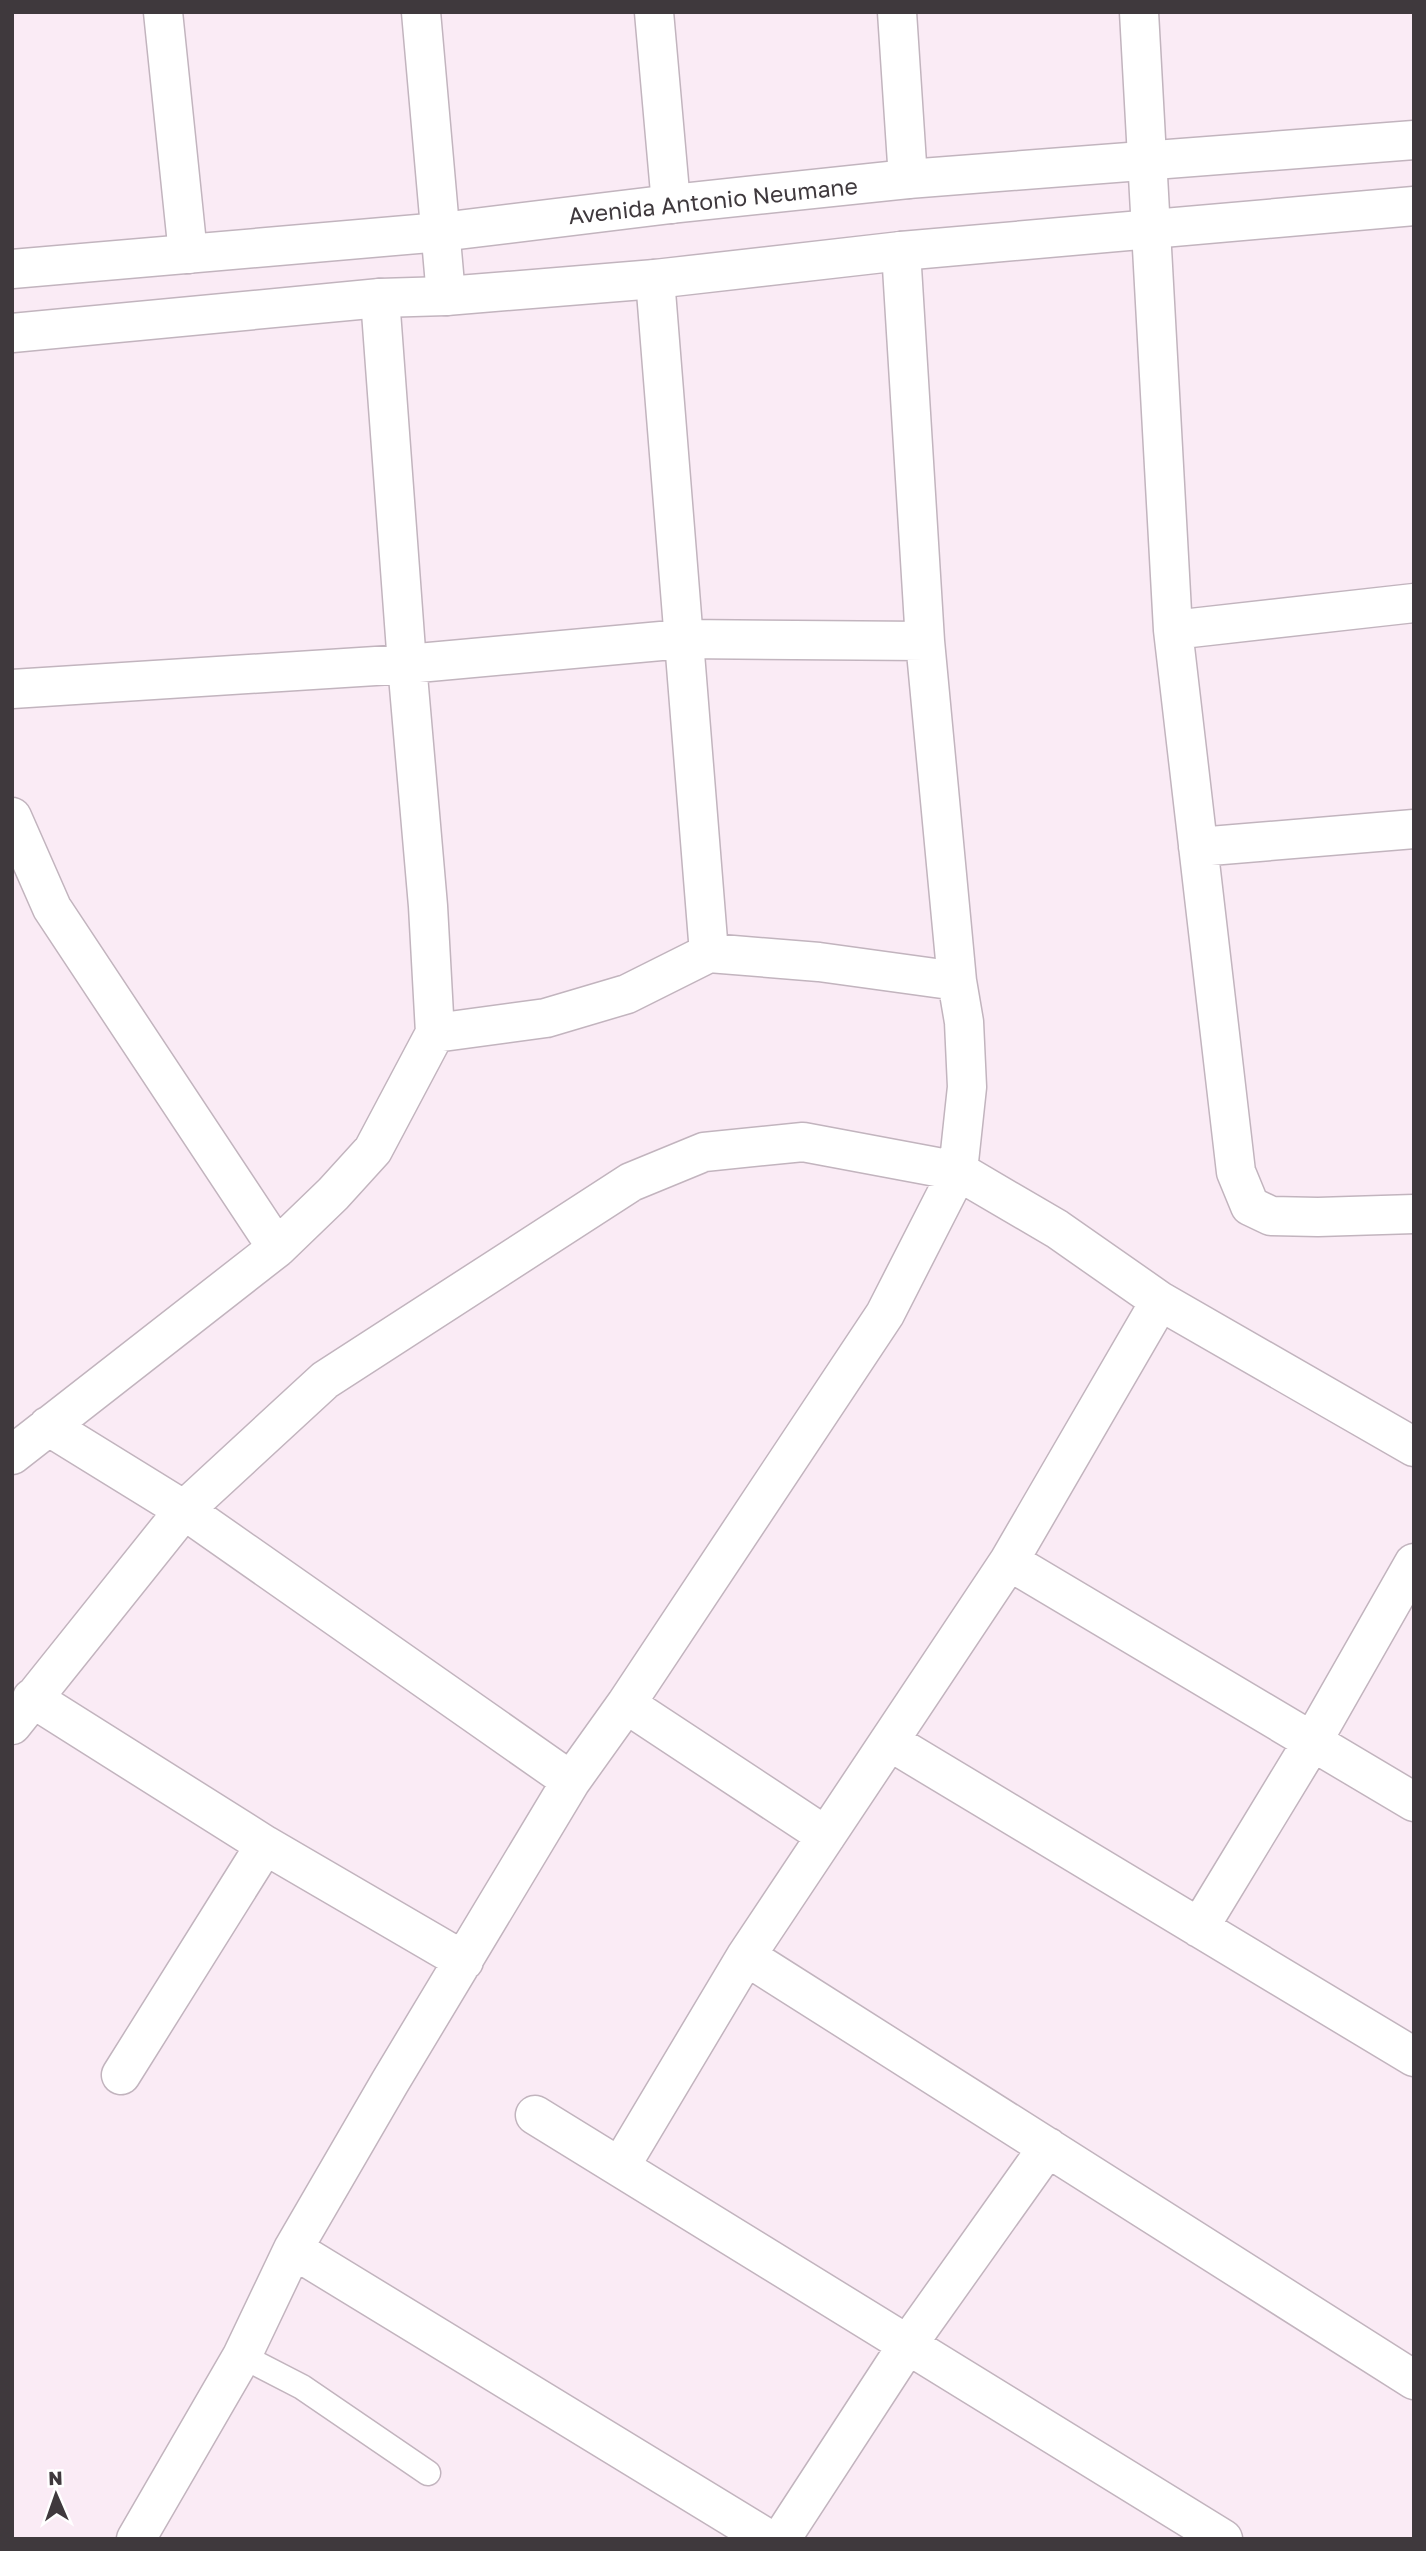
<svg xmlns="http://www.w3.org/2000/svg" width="1426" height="2551" font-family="'Golos Text',sans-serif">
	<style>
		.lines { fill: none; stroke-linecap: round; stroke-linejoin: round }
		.service-casing { stroke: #c2b4be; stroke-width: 27 }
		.minor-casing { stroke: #c2b4be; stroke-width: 41 }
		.tertiary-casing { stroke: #c2b4be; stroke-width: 41 }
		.service { stroke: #fff; stroke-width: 24 }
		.minor { stroke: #fff; stroke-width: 38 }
		.tertiary { stroke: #fff; stroke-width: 38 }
		.labels { text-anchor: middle; stroke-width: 6; stroke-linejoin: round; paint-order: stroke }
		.street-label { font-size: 23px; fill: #3f393d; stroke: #fff }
	</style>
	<rect width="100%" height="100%" fill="#faebf5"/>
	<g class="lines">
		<g class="service-casing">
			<path id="service" d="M242,2356l60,31 126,86"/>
		</g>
		<g class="minor-casing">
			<path id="minor" d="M163,12l25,242
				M421,12l25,284
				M654,12l17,192
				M897,12l11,167
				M1139,12l34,618 63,542 14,34 21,10 47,1 96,-3
				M655,279l54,674
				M1173,630l241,-27
				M12,689l395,-25 276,-25 242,2
				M12,817l40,91 225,340 -265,207
				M1198,847l216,-18
				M435,1033l111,-15 81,-24 82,-41 110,9 138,19
				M277,1248l56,-54 40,-44 62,-117 -7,-127 -21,-242 -27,-366
				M48,1426l136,84 387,271
				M1009,1561l405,241
				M32,1698l233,147
				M626,1704l200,132
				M12,1725l172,-215 141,-130 306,-198 73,-30 99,-10 155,29 99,58 103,72 254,146
				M889,1741l525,316
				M1199,1928l113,-186 102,-179
				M746,1956l668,424
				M121,2075l144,-230 199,116
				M535,2115l688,424
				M620,2167l126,-211 263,-395 151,-260
				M293,2249l475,290
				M136,2539l106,-183 51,-107 97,-167 181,-301 55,-77 259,-390 73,-143 9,-84 -3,-65 -7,-41 -32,-340 -24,-390
				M781,2539l127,-195 140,-197"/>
		</g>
		<g class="tertiary-casing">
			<path id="tertiary" d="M12,269l429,-37 230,-28 237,-25 506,-39
				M12,333l368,-35 66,-2 209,-17 246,-28 513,-45"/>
		</g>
		<use href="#service" class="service"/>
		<use href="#minor" class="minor"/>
		<use href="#tertiary" class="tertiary"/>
	</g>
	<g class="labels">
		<g class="street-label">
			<text transform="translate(713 201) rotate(-6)" y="8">Avenida Antonio Neumane</text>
		</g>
	</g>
	<rect width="1426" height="2551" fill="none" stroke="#3f393d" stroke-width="28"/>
	<g transform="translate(56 2495) rotate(358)" stroke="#ffffff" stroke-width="5" paint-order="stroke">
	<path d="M0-5L12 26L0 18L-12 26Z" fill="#3f393d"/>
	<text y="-10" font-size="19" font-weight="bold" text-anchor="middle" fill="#3f393d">N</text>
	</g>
</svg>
